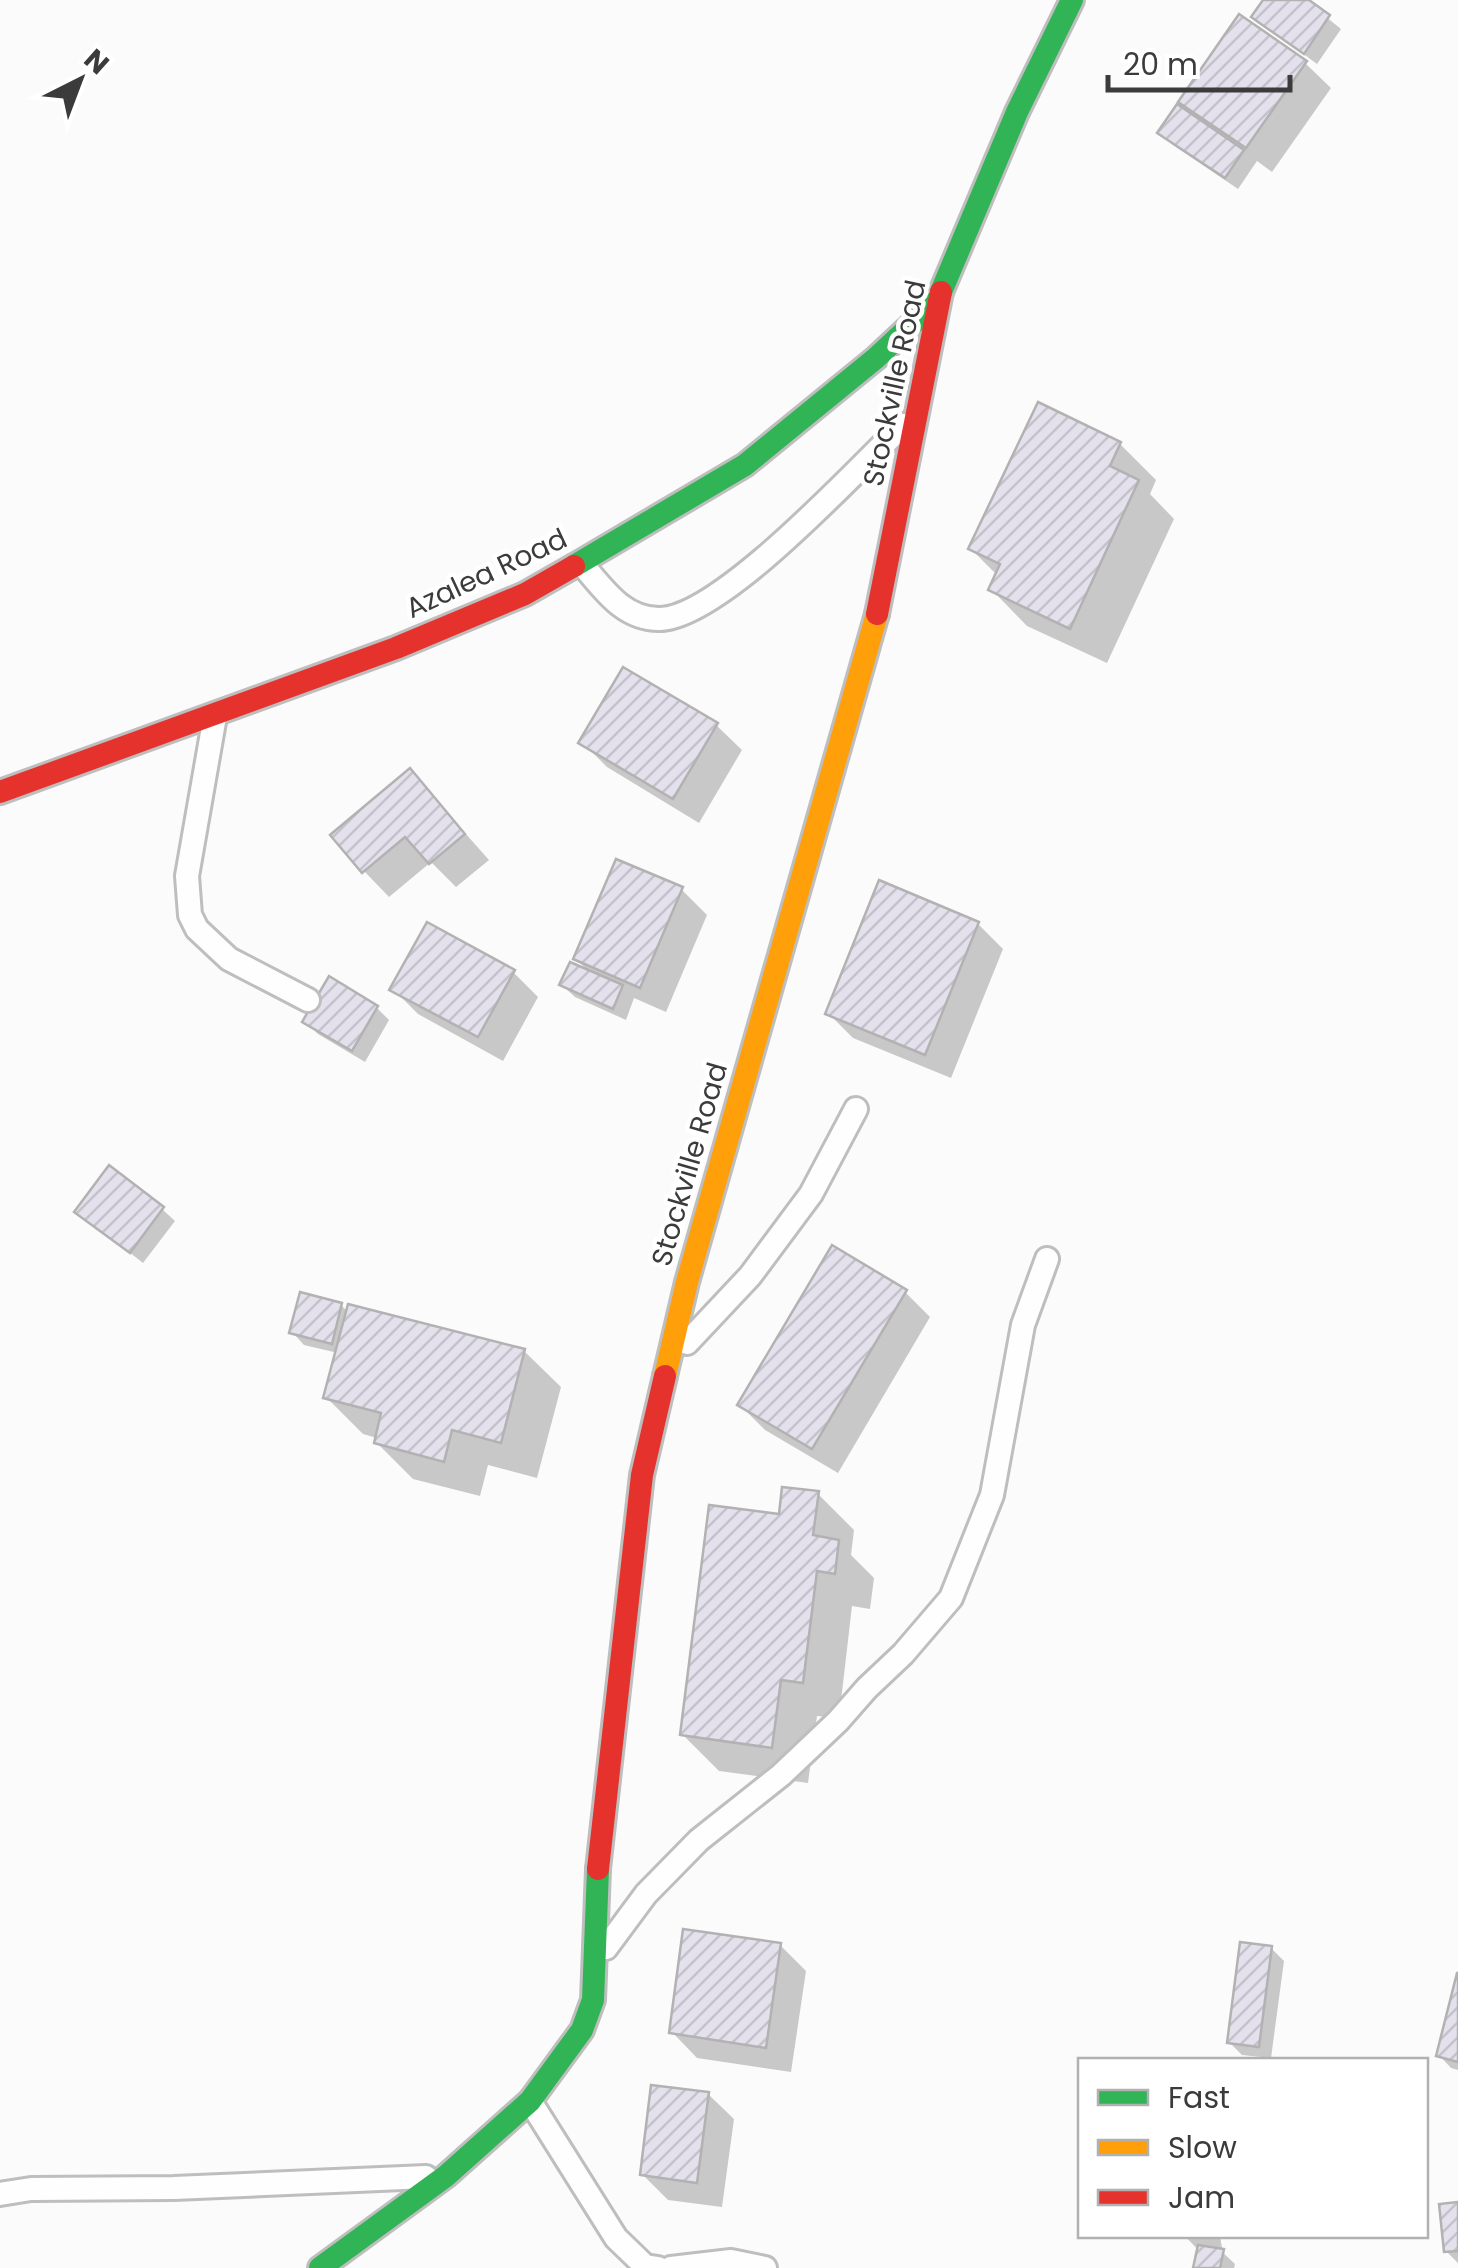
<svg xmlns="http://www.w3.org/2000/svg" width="1458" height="2268" font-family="Poppins,sans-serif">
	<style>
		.shadow { fill: #0003 }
		.building { fill: url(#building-hatch); stroke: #b2b2b2; stroke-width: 2.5 }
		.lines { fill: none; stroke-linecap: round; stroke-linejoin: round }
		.lane-casing { stroke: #bebebe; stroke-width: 28 }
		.fast-casing { stroke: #bebebe; stroke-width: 28 }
		.slow-casing { stroke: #bebebe; stroke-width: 28 }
		.jam-casing { stroke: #bebebe; stroke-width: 28 }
		.lane { stroke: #fefefe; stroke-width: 22 }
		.fast { stroke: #30b455; stroke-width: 22 }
		.slow { stroke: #ff9f0a; stroke-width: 22 }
		.jam { stroke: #e5322d; stroke-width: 22 }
		.labels { text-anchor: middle; stroke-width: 9; stroke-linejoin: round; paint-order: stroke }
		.street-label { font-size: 28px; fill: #3b3b3b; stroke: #fff }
	</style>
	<defs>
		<pattern id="building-hatch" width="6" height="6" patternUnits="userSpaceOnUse" patternTransform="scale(2.5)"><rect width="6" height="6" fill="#e4e1ed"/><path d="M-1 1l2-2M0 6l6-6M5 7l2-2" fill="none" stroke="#c4c2cc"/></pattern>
	</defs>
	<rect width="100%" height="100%" fill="#fbfbfb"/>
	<path class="shadow" d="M1266,0h39l36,29 -24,35 -63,-47z
		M1305,63l26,25 -59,84 -15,-11 -19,28 -65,-44 -12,-13 36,-15 -16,-15z
		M1120,444l36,36 -6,14 24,25 -67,144 -80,-37 -36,-37 6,-14 -26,-26z
		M716,725l26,25 -43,73 -92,-56 -25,-25z
		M410,771l79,89 -33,27 -25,-25 -42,35 -25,-26z
		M682,890l25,25 -41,97 -32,-14 -8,22 -51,-23 -13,-12 28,-12 -14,-14z
		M978,924l25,25 -52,129 -98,-40 -25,-25z
		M513,972l25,25 -35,64 -85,-47 -25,-25z
		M377,1008l12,12 -24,42 -47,-28 -13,-13z
		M162,1209l13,12 -32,42 -66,-52z
		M905,1292l25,25 -92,156 -73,-43 -25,-25z
		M341,1305l7,7 176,39 37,36 -24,91 -49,-13 -8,31 -67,-17 -37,-37 1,-4 -14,-4 -37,-37 12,-44 -34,-8 -12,-13z
		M818,1494l36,36 -3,25 23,23 -4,31 -18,-3 -13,112 -22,-2 -9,67 -89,-12 -37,-37 99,-217z
		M780,1945l26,26 -15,101 -94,-14 -25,-26z
		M1271,1948l13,13 -13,97 -29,-3 -13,-13z
		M1458,1979v91l-7,-2 -12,-13z
		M708,2094l26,25 -12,88 -54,-7 -25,-25z
		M1458,2204v59l-12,-12z
		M1185,2236h35l2,12h-4l17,16 -1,4h-38l3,-17z"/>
	<path class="building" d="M1263,0h46l21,15 -26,39 -53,-37z
		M1239,14l68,47 -61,87 -68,-46z
		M1177,104l67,46 -19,28 -68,-45z
		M1038,402l83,40 -11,24 29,14 -69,149 -82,-39 12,-26 -32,-15z
		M623,667l95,56 -45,76 -95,-56z
		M410,768l55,66 -36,30 -24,-27 -43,36 -32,-38z
		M616,859l67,28 -43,101 -67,-29z
		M879,880l100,42 -54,133 -100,-41z
		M427,922l88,48 -37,67 -89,-47z
		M570,962l53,23 -10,24 -54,-24z
		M329,976l49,30 -26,45 -50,-29z
		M109,1165l55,42 -34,46 -56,-41z
		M832,1245l75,45 -95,159 -75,-44z
		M300,1292l42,11 -10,41 -43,-11z
		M348,1304l177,45 -24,94 -49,-13 -8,32 -70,-19 7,-30 -58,-15z
		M782,1487l37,4 -6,44 26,5 -4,34 -18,-3 -14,112 -22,-3 -9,68 -92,-13 29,-230 70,9z
		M683,1929l98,14 -15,105 -97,-15z
		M1240,1942l32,4 -13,101 -32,-4z
		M1457,1973h1v89l-22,-6z
		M651,2085l58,7 -12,91 -57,-8z
		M1458,2202v49l-14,1 -5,-48z
		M1198,2245l26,4 -4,19h-27z"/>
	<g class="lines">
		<g class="lane-casing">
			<path id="lane" d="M581,563c21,24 41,56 78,56 61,0 197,-149 244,-194
				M215,716l-28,160 3,39 7,14 32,30 79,41
				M687,1343l63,-67 61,-82 45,-85
				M606,1948l40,-54 53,-54 82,-65 57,-54 29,-33 36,-34 48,-56 41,-103 31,-170 24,-66
				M530,2101l86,137 29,28 13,2
				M0,2194l31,-5 143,-1 252,-11
				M671,2268l60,-7 34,7"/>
		</g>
		<g class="fast-casing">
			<path id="fast" d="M941,292l76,-180 55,-112
				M574,566l171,-101 131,-107 61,-57
				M320,2268l126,-92 84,-75 52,-71 11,-30 5,-131"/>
		</g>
		<g class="slow-casing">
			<path id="slow" d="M665,1376l22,-94 190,-668"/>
		</g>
		<g class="jam-casing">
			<path id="jam" d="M877,614l64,-322
				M0,792l396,-144 129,-54 49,-28
				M598,1869l44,-394 23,-99"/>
		</g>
		<use href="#lane" class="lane"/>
		<use href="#fast" class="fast"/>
		<use href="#slow" class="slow"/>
		<use href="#jam" class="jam"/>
	</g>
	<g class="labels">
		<g class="street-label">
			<text transform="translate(894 383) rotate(-78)" y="10">Stockville Road</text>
			<text transform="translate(486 573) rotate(-25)" y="10">Azalea Road</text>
			<text transform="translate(689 1164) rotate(-74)" y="10">Stockville Road</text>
		</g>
	</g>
	<rect x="1078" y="2058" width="350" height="180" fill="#ffffff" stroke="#b1b1b1" stroke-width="2.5"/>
	<rect x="1098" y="2090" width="50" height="15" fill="#30b455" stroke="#b1b1b1" stroke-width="2.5"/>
	<text x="1168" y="2108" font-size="30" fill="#3b3b3b">Fast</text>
	<rect x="1098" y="2140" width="50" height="15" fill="#ff9f0a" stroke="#b1b1b1" stroke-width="2.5"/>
	<text x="1168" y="2158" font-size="30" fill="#3b3b3b">Slow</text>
	<rect x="1098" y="2190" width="50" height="15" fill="#e5322d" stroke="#b1b1b1" stroke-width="2.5"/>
	<text x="1168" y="2208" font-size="30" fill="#3b3b3b">Jam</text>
	<g transform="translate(80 80) rotate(42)" stroke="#ffffff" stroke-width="8" paint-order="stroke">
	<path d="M0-8L18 38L0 25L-18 38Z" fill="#3b3b3b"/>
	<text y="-15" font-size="28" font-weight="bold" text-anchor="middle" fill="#3b3b3b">N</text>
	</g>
	<path d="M1108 75v15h182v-15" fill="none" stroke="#3b3b3b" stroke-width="5"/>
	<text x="1123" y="75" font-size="30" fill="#3b3b3b" stroke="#ffffff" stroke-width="8" paint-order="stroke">20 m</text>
</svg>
